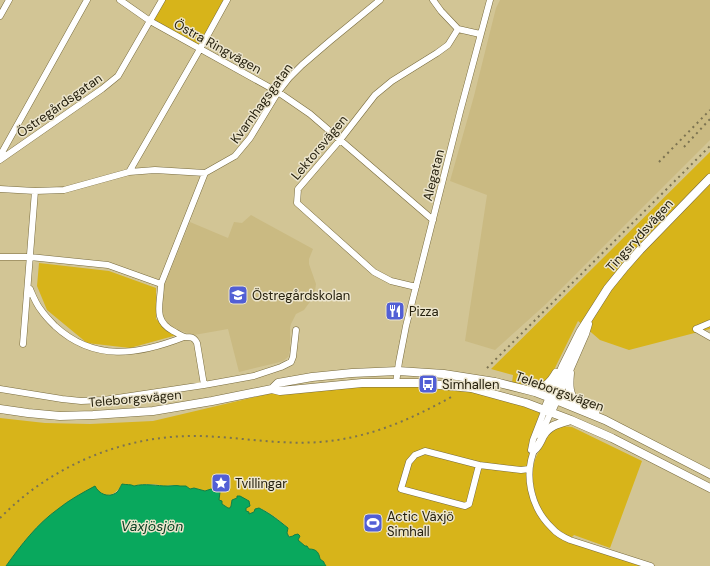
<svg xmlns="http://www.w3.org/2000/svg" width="710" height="566" font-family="'DM Sans',sans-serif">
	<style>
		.built { fill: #caba82 }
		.green { fill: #d7b41a }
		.water { fill: #09a85d; stroke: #128045 }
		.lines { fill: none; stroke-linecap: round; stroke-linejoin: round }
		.street-casing { stroke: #786b3e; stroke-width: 7 }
		.secondary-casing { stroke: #786b3e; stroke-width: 9 }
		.street { stroke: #fff; stroke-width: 6 }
		.secondary { stroke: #fff; stroke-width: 8 }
		.rail { stroke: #7c7351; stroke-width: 2; stroke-dasharray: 2 4; stroke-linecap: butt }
		.labels { text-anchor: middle; stroke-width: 3; stroke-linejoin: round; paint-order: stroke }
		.street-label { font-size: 13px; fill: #26210e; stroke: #ece5cd }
		.poi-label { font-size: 13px; fill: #26210e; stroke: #ece5cd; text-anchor: start }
		.water-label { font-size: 14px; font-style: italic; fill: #0a4123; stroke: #ece5cd }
	</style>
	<rect width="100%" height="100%" fill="#d2c595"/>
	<path class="built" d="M500,0h210v140l-165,165 -50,45 -30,-9 22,-146 -37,-14 24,-85 22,-88z
		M251,215l62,34 -4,10v5l7,20 -1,7 -3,8 -8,11 -8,4 -5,10 -1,4v22l-2,7 -5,4 -7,2 -37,9 -11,-43 -34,6 -22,-7 -8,-10 -4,-10 4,-22 26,-64 38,16 6,-16 8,1z"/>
	<path class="green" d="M162,0h65l-27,49 -50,-28z
		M710,152v177l-81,21 -29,-10 -22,-19 -27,55 -8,10 -8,3 -23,-6 1,-8 -22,-6z
		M39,263l70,8 47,17v31l21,16 -47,13 -43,-5 -40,-33 -10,-24z
		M362,383l109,5 80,24 -22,57 8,39 23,27 91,31h-325l-2,-3v-1l-4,-3c-2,-6 -4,-10 -11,-10l-2,-3h-2l-7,-6 1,-2 -1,-4c-6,3 -6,4 -11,0l1,-6c-8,-8 -18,-15 -28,-20l-5,1 -1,3 -5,2 -3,-3v-3l4,-3v-2l-2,-3 -11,-4v2l-5,2 -1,6 -1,2h-2l-6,-4v-3l-3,-1 1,-8 -9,-3 -6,2 -11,-3 -4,1 -4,-3c-4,1 -8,0 -13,-1 -3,0 -6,1 -9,1 -2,0 -2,-1 -4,-1 -5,-1 -21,-1 -26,1l-2,-1h-5l-5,-1c-7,13 -19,15 -27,3 -13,6 -26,13 -37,22 -21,15 -37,36 -52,57h-6v-148l45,5 45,1 63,-3 127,-30z
		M560,426l12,1 70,34 -32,87 -36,-13 -3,3c-9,-6 -20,-12 -26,-21 -2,-2 -3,-6 -4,-8 -7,-16 -11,-32 -6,-49 1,-4 4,-9 7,-13 5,-11 7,-15 18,-21z"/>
	<path class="water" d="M122,484c4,1 9,0 12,2 11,-3 23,0 34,0 4,0 8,-1 12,0 2,0 4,0 6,0l4,3 4,-1 11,3 6,-2 9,3 -1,8 3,1v3l6,4h2l1,-2 1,-6 5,-2v-2h3l9,5 1,5 -4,2v3l3,1v2l5,-2 1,-3 4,-1c12,6 19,12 29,20l-1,5 2,4 4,-1 1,-1 4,-1 2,2 -2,4 7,6h2l2,3c8,0 10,4 11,10l4,3v1l2,3h-320c15,-21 31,-42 52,-57 11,-9 24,-16 37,-23 4,8 13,12 21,7 3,-2 4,-6 6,-9z"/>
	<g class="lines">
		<g class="street-casing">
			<path id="street" d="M120,0l30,21 128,71 32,22 123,106
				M433,0l8,11 17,18 22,5
				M0,16l9,-16
				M0,156l87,-156
				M0,160l102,-71 16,-13 44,-76
				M129,172l71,-123 27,-49
				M0,189l35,2 29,-1 65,-18 26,-2 50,3 30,-17 15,-18 28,-46 11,-14 13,-13 28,-24 50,-41
				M0,257h30l78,8 53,19c0,19 -9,36 12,47 4,2 8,5 12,6 6,0 9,0 12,6l7,42
				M161,284l44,-111
				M416,287l-25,-6 -17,-9 -77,-69 1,-14 42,-49 35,-45 17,-14 45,-28 11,-8 10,-16
				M28,288l2,1c3,7 6,15 11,21 4,6 9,11 14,16 39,36 83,29 129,11
				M696,329l14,8
				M696,329l14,-6
				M23,344l12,-153
				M396,383l3,-21 7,-36 54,-214 30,-112
				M0,389l62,10 19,2 23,-1 100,-15 50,-9 27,-9 10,-5 2,-5 3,-27
				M540,436l11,-24
				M536,446c-13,27 -6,61 16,82 5,6 11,9 18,12l81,26
				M531,450l2,-10 12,-31
				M479,465l-54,-14 -10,4 -6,7 -8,27 64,17 4,-2 10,-39 42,5 8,-1"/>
		</g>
		<g class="secondary-casing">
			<path id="secondary" d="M570,373c-1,11 -2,23 8,30 6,3 12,5 17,9
				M272,389l8,2 82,-8h57l52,5 55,15 45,17 41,18 98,50
				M531,390c12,-1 19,-6 25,-17
				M0,409l28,4 32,3 33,-1 60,-4 59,-10 60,-12 6,-6 34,-6 40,-4 46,-2 46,3 51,8 40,10 21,8 49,20 105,54
				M545,409l18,-43 17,-34 28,-44 17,-21 15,-17 70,-72
				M551,412l34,-78 3,-10
				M534,450c5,-4 6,-8 9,-14 6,-11 17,-13 28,-16"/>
		</g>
		<use href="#street" class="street"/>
		<use href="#secondary" class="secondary"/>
		<path class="rail" d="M684,147l26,-28
			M659,162l51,-52
			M487,368l223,-222
			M0,518c13,-13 27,-25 42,-35 46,-31 101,-48 157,-47 40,1 80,9 121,6 49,-4 90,-22 133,-46"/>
	</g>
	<defs>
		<g id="school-square" transform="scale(1)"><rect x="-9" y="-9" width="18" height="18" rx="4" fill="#525fd5" stroke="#ece5cd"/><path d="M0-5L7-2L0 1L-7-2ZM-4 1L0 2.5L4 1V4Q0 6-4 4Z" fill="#fff"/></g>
		<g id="restaurant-square" transform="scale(1)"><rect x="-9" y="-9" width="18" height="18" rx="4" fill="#525fd5" stroke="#ece5cd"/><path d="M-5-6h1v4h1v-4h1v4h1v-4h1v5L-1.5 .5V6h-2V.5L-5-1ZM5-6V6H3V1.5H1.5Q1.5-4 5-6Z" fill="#fff"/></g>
		<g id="bus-square" transform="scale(1)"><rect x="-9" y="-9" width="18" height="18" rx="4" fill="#525fd5" stroke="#ece5cd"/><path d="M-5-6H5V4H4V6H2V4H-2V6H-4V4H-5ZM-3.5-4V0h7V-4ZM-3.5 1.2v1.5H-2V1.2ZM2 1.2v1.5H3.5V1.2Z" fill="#fff"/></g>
		<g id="sight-square" transform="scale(1)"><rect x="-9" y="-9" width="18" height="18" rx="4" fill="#525fd5" stroke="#ece5cd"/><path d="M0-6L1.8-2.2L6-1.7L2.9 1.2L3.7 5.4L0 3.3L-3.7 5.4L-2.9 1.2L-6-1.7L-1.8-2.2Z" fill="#fff"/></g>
		<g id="stadium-square" transform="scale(1)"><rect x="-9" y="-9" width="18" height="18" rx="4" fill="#525fd5" stroke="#ece5cd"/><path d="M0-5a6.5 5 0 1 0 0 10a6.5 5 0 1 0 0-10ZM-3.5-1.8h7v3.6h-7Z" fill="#fff"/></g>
	</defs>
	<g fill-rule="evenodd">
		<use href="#school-square" x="238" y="295"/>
		<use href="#restaurant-square" x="395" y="311"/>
		<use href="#bus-square" x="428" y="384"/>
		<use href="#sight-square" x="221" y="483"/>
		<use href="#stadium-square" x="373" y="523"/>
	</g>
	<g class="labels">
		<g class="street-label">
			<text transform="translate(218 46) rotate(29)" y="5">Östra Ringvägen</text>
			<text transform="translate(261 103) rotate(-54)" y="5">Kvarnhagsgatan</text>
			<text transform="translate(59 105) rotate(-35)" y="5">Östregårdsgatan</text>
			<text transform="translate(319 147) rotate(-50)" y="5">Lektorsvägen</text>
			<text transform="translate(433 175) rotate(-76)" y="5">Alegatan</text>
			<text transform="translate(639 235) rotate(-48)" y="5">Tingsrydsvägen</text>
			<text transform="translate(560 391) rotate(20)" y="5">Teleborgsvägen</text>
			<text transform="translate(135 398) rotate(-5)" y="5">Teleborgsvägen</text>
		</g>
		<g class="poi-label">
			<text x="252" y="300">Östregårdskolan</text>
			<text x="409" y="316">Pizza</text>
			<text x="442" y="389">Simhallen</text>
			<text x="235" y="488">Tvillingar</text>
			<text x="387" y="521">Actic Växjö<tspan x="387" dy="15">Simhall</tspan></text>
		</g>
		<g class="water-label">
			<text x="152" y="531">Växjösjön</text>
		</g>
	</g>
</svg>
